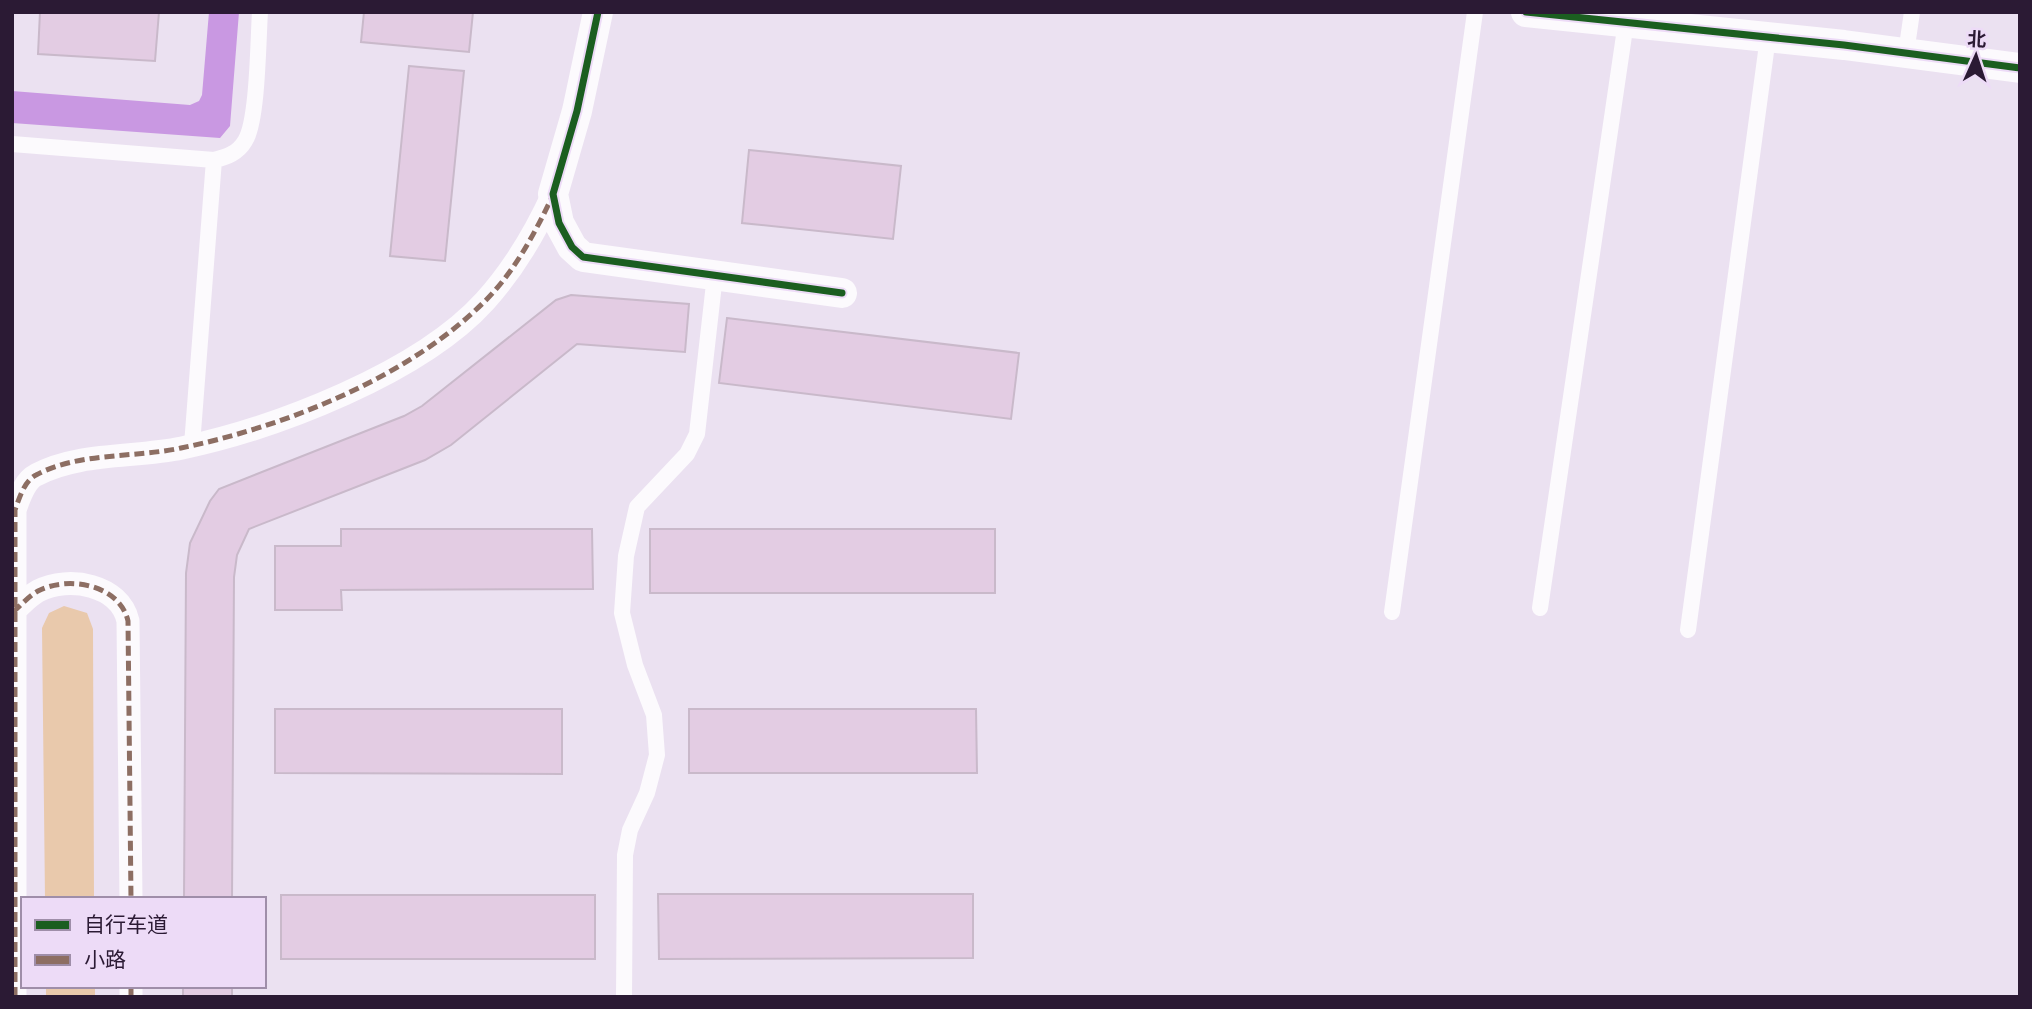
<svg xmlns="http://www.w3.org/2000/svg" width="2032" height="1009" font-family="Commissioner,'Noto Sans SC',sans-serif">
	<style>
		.green { fill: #e9c9ac }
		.water { fill: #c998e2 }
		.building { fill: #e3cce3; stroke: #c9b9ca; stroke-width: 2 }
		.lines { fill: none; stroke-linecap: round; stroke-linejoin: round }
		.service { stroke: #fcfafd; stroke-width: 16 }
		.pedestrian { stroke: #fcfafd; stroke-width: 23 }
		.minor { stroke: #fcfafd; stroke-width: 30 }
		.quiet { stroke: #8d6e63; stroke-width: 5; stroke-dasharray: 10 5; stroke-linecap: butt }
		.cycleway-casing { stroke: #eddbf7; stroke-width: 11 }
		.cycleway { stroke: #1b5e20; stroke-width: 7 }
	</style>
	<rect width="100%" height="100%" fill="#ebe1f1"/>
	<path class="green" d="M64,606l23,7 6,16 1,270h-49l-3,-271 7,-15z
		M46,986h49v11h-49z"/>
	<path class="water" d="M209,12h30l-9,114 -10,12 -208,-15v-32l178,14 9,-4 3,-6z"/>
	<path class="building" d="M40,12h119l-4,49 -117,-7z
		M364,12h109l-4,40 -108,-10z
		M409,66l55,5 -19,190 -55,-5z
		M749,150l152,16 -8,73 -151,-16z
		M571,295l118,9 -4,48 -108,-8 -126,101 -26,15 -176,69 -12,26 -3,22 -2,322h-48l2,-326 4,-30 20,-42 9,-12 185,-73 18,-10 134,-106z
		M727,318l292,35 -8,66 -292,-36z
		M341,529h251l1,60 -252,1 1,20h-67v-64h66z
		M650,529h345v64h-345z
		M275,709h287v65l-287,-1z
		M689,709h287l1,64h-288z
		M658,894h315v64l-314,1z
		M281,895h314v64h-314z
		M183,986h49v11h-49z"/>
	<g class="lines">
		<path class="service" d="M1906,53l6,-41
			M12,144l202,16c13,-3 24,-7 31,-19 13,-20 13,-101 15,-129
			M192,445l22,-285
			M1540,608l86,-586
			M1392,612l83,-600
			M1688,630l80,-593
			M624,997l1,-142 5,-25 17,-37 10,-38 -3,-40 -19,-50 -13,-52 4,-57 11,-49 50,-53 10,-20 18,-159"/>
		<path class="pedestrian" d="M13,612c8,-7 16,-16 25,-21 31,-16 82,-6 90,30l3,278
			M131,986v11
			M15,997v-487c4,-11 9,-29 21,-35 43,-23 99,-17 146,-27 94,-20 238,-75 303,-147 29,-32 50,-68 68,-107"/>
		<path class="minor" d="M598,12l-21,99 -24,83 6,29 13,24 11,10 259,36
			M1526,12l318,33 176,23"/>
		<path class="quiet" d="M13,612c8,-7 16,-16 25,-21 31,-16 82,-6 90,30l3,278
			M131,986v11
			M15,997v-487c4,-11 9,-29 21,-35 42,-23 99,-17 145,-27 103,-21 226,-70 302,-145 30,-29 51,-68 69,-106"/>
		<g class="cycleway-casing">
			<path id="cycleway" d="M598,12l-21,99 -24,83 6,29 13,24 11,10 259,36
				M1526,12l318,33 176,23"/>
		</g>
		<use href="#cycleway" class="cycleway"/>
	</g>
	<rect width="2032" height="1009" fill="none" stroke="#2b1a34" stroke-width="28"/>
	<rect x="21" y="897" width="245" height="91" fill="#eddbf7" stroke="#9f8ea9" stroke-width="2"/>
	<rect x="35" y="920" width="35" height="10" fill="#1b5e20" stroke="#9f8ea9" stroke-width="2"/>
	<text x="84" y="932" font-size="21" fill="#2b1a34">自行车道</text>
	<rect x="35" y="955" width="35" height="10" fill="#8d6e63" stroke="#9f8ea9" stroke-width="2"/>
	<text x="84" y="967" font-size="21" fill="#2b1a34">小路</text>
	<g transform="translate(1976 56) rotate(3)" stroke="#eddbf7" stroke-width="5" paint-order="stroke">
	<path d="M0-5L12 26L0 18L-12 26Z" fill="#2b1a34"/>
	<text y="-10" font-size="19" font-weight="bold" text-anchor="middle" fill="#2b1a34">北</text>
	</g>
</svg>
